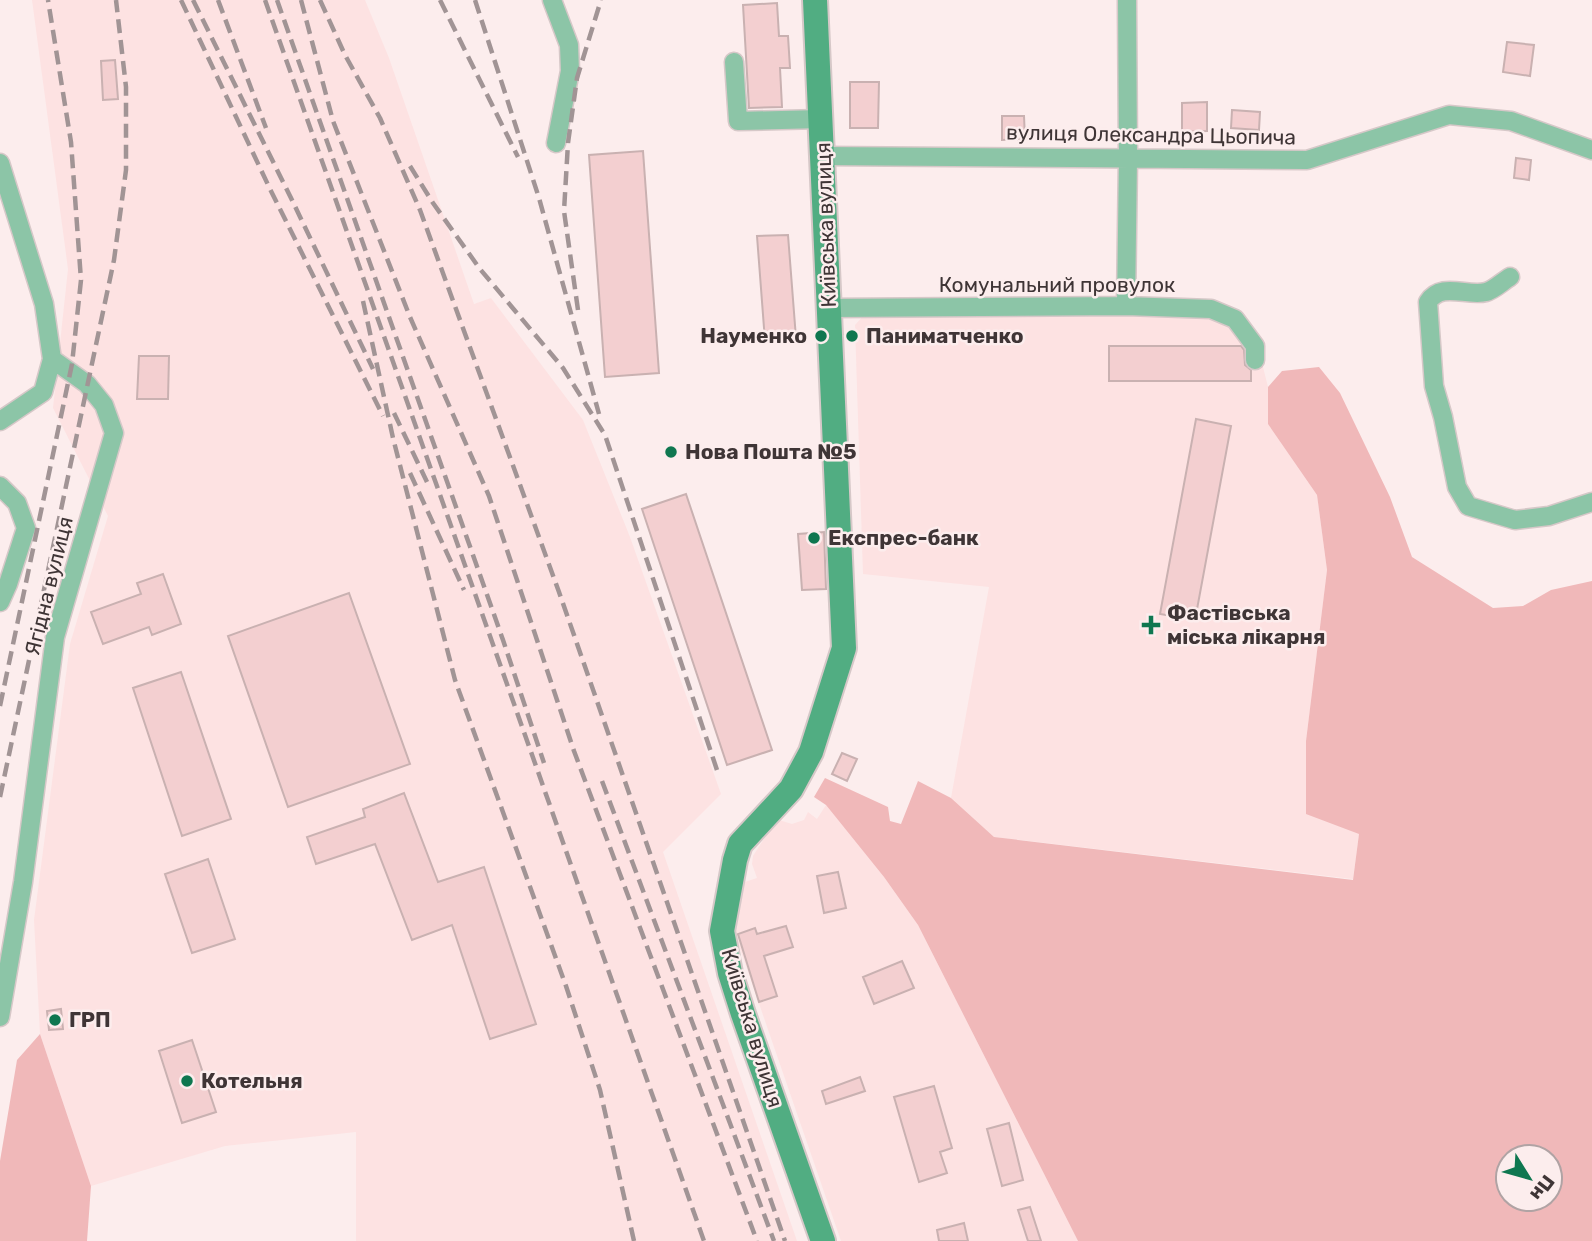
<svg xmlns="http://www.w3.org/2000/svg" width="1592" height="1241" font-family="Rubik,sans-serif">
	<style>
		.built { fill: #fde2e2 }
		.green { fill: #f0b8b9; fill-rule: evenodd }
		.building { fill: #f3cfd0; stroke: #c9b1b1; stroke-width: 2 }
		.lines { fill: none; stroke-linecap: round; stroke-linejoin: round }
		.minor-casing { stroke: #d6c8c8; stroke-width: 21 }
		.secondary-casing { stroke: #d6c8c8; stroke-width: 28 }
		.minor { stroke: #8cc5a7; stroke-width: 18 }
		.secondary { stroke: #51ad82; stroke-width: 24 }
		.rail { stroke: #a19495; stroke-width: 4.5; stroke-dasharray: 14 7; stroke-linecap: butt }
		.poi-dot { fill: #0f7750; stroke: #fceded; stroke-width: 2.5 }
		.labels { text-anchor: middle; stroke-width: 5; stroke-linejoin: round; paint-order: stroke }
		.street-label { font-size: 21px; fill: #3f3536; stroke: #fceded }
		.poi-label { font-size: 21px; font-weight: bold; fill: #3f3536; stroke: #fceded; text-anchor: start }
	</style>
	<rect width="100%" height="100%" fill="#fceded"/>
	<path class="built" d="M32,0h333l24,58 85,246 17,-6 92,122 47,117 91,257 -58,58 134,389h-441v-109l-131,14 -134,40 -51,-152 -6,-114 36,-276 38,-128 -55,-108 15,-139z
		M866,313l374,3 18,31 10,40v37l49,71 10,75 -21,171 53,93 -6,45 -359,-42 -43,-39 38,-211 -126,-13 -8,-249z
		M826,805l58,72 34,48 160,316h-237l-106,-307 7,-51 15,-5 -5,-14 1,-8 19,-30 7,-6 13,4 12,-4 4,-8 9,7z"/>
	<path class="green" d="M1319,367l21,26 50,104 22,60 81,51 30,-2 28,-16 41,-9v660h-514l-160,-316 -34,-48 -58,-72 -12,-8 11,-19 63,29 2,14 11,3 17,-43 33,17 43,39 359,43 6,-46 -53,-20v-73l21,-171 -10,-75 -49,-71v-37l14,-16zM1508,1157h42v42h-42z
		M40,1034l51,152 -4,55h-87v-80l17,-101z"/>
	<path class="building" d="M777,3l2,33h9l2,32h-10l2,39 -33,1 -6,-103z
		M1507,42l27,3 -4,31 -27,-4z
		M115,60l3,39 -15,1 -2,-39z
		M850,82h29l-1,46h-28z
		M1207,102v29l-25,1v-29z
		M1232,110l28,2 -1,18 -28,-2z
		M1002,116h22l1,23 -23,1z
		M643,151l16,222 -54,4 -16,-222z
		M1516,158l15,2 -2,20 -15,-2z
		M788,235l8,103 -31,3 -8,-105z
		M1109,346h132l3,4 1,15 6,5v11h-142z
		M139,356h30l-1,43h-31z
		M1196,419l35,7 -36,194 -35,-6z
		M686,494l86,256 -45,15 -85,-256z
		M824,532l2,57 -24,1 -4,-56z
		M163,574l18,50 -29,11 -3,-8 -46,17 -12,-32 50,-18 -4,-11z
		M349,593l61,171 -122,43 -60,-171z
		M181,672l50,147 -49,17 -49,-148z
		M842,753l15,6 -10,22 -15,-7z
		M404,793l34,89 46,-15 52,157 -46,15 -38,-114 -40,15 -37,-96 -59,20 -9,-27 58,-20 -2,-8z
		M208,859l27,80 -43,14 -27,-79z
		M838,872l8,36 -22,5 -7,-37z
		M786,926l7,21 -29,9 13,40 -18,6 -21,-68 17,-6 2,6z
		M902,961l12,27 -40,16 -11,-27z
		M61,1009l2,20 -14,1 -2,-19z
		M192,1040l24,72 -34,11 -23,-72z
		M860,1077l5,14 -39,13 -4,-13z
		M934,1086l18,62 -12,4 7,21 -28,9 -25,-85z
		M1009,1123l14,57 -21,6 -15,-57z
		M1030,1207l11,34h-13l-10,-31z
		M964,1223l4,18h-29l-2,-11z"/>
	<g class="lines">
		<g class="minor-casing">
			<path id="minor" d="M552,0l17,45 1,26 -14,72
				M734,62l4,59 83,-2
				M823,156l484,4 142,-45 62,6 81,29
				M0,163l44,141 8,55 -9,33 -43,29
				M1510,277c-7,4 -16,13 -24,15 -19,5 -45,-11 -58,10l6,84 9,31 14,70 11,19 47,14 34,-4 43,-14
				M1126,306l2,-149 -1,-157
				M829,308l297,-2 85,3 24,10 20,27v14
				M0,486l17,17 9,25 -18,56 -8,18
				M0,1017l23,-135 32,-245 59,-204 -10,-28 -17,-21 -35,-25"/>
		</g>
		<g class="secondary-casing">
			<path id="secondary" d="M815,0l29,648 -33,104 -20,37 -51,55 -5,16 -13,71 8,42 13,41 80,227"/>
		</g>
		<use href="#minor" class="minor"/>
		<use href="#secondary" class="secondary"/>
		<path class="rail" d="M181,0l89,189 113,227
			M193,0l98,198 82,171
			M218,0l48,128
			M265,0l439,1241
			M277,0l226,640 41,123
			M301,0l32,121 77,196 79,179 85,255 183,490
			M320,0l25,55 35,63 40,92 139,382 226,649
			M440,0l78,157
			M475,0l64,198 60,216
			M410,166l23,37 47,66 83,99 42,67 113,338
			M363,301l30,137 62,242 111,306 34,104 34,151
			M578,310l-14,-99 4,-68 9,-65 24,-78
			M394,413l33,69
			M410,473l54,117
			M0,706l72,-342 9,-84 -10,-138 -23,-142
			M602,781l172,460
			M0,797l114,-537 12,-90v-83l-10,-87"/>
	</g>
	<g class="poi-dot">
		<circle cx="821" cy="336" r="7"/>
		<circle cx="852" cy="336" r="7"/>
		<circle cx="671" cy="452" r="7"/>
		<circle cx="814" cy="538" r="7"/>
		<path d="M1147.5 614.5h7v7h7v7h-7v7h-7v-7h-7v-7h7z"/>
		<circle cx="55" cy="1020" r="7"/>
		<circle cx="187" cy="1081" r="7"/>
	</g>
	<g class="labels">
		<g class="street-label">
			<text transform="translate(1151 135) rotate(1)" y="7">вулиця Олександра Цьопича</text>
			<text transform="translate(826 225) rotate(-92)" y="7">Київська вулиця</text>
			<text x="1057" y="292">Комунальний провулок</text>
			<text transform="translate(49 586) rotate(-76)" y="7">Ягідна вулиця</text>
			<text transform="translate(752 1028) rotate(73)" y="7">Київська вулиця</text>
		</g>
		<g class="poi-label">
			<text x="807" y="343" text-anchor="end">Науменко</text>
			<text x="866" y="343">Паниматченко</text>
			<text x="685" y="459">Нова Пошта №5</text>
			<text x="828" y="545">Експрес-банк</text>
			<text x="1167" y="620">Фастівська<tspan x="1167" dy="24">міська лікарня</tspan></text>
			<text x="69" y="1027">ГРП</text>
			<text x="201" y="1088">Котельня</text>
		</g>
	</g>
	<g transform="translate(1529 1178) rotate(127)"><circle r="33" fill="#fceded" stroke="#b0a3a4" stroke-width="2"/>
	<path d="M0-5L12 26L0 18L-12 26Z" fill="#0f7750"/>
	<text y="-10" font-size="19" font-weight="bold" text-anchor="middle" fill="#3f3536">Пн</text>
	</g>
</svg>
